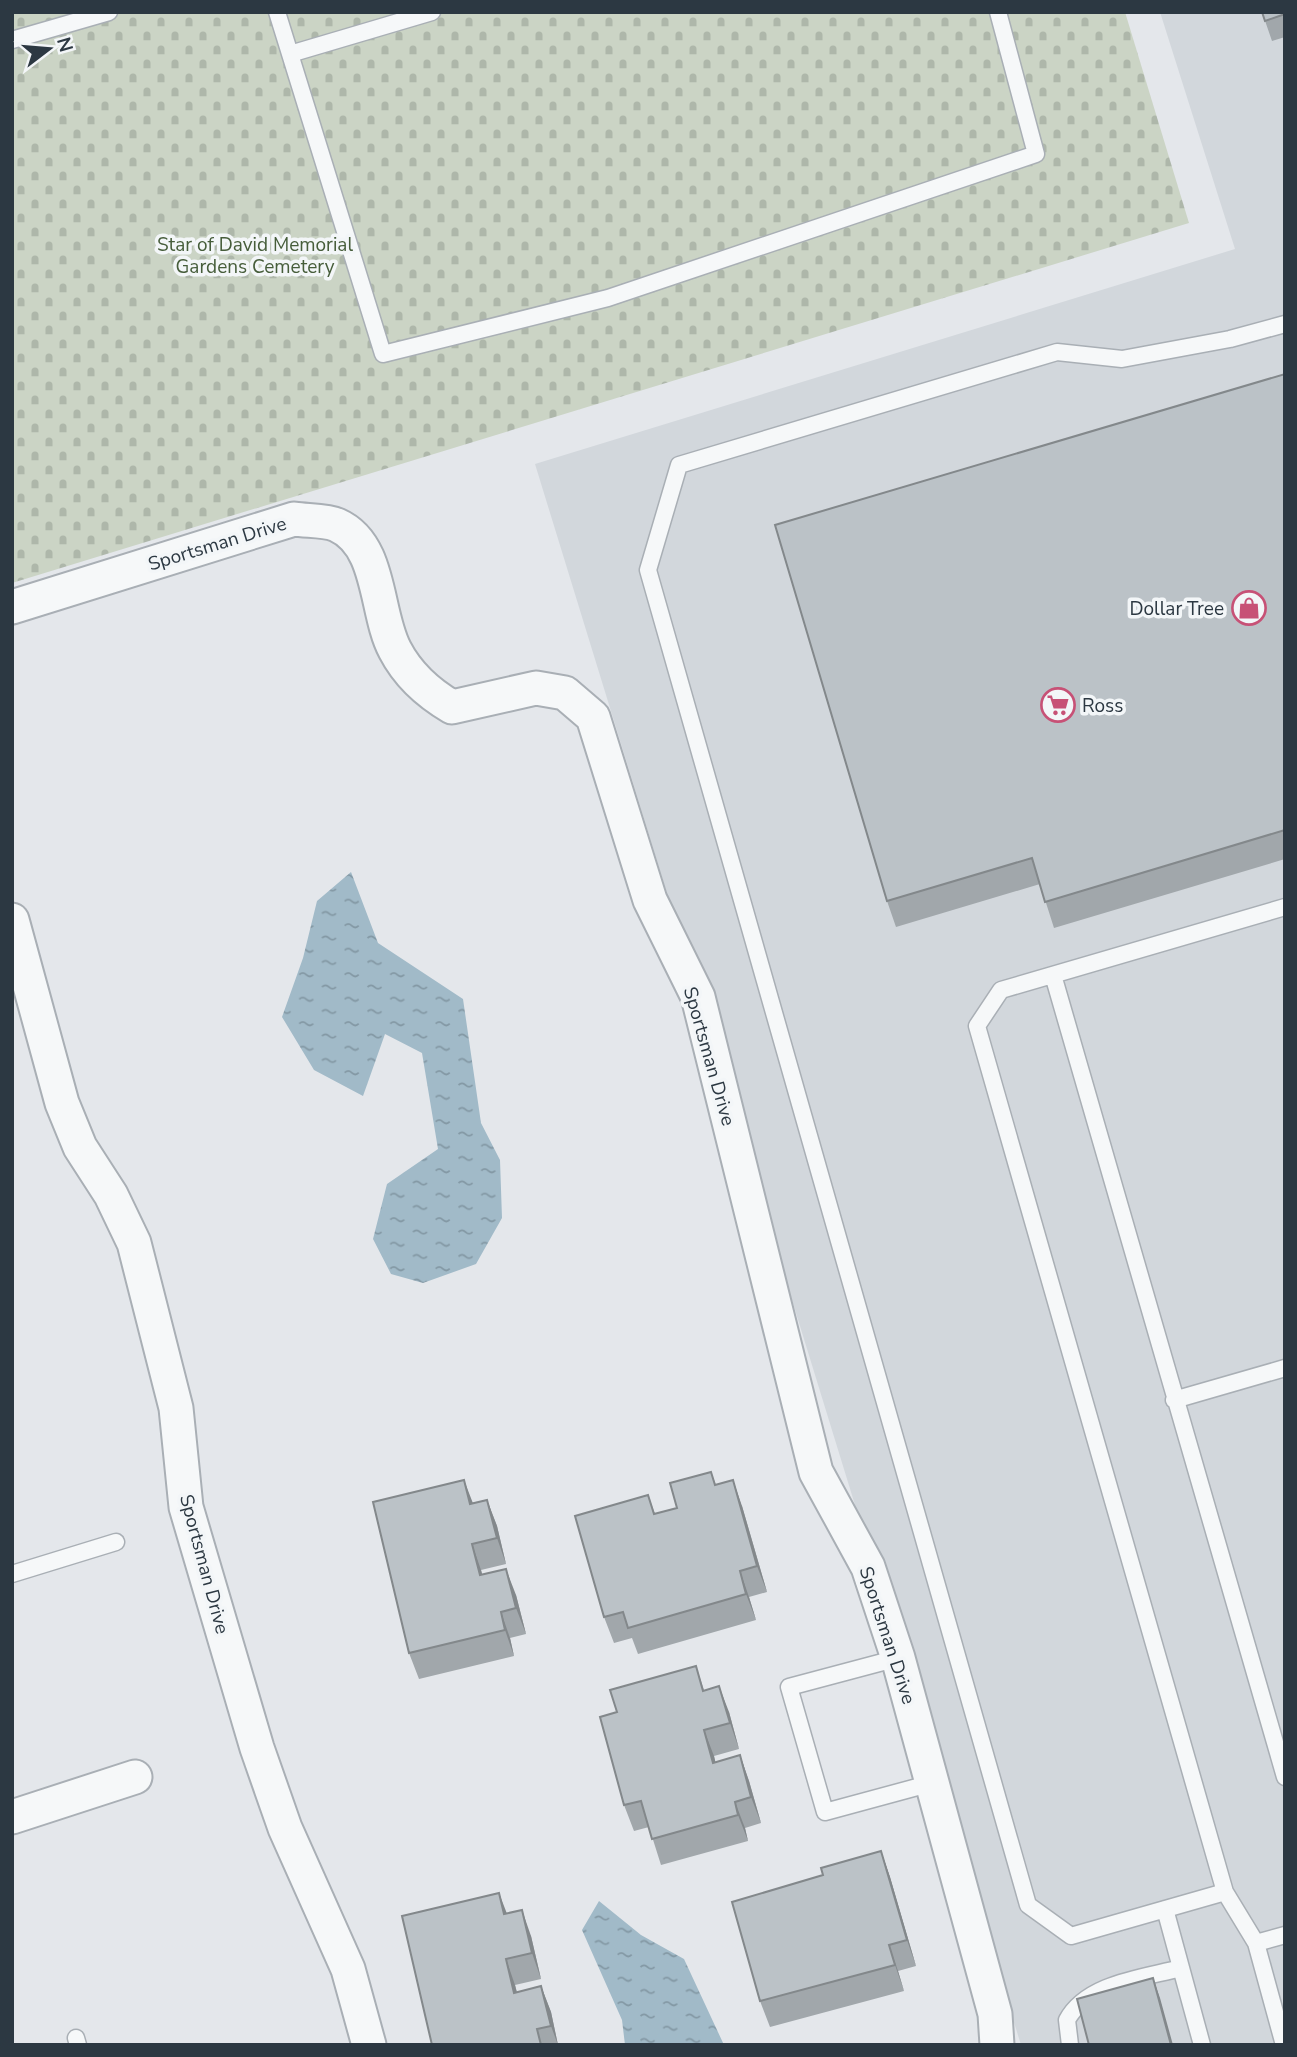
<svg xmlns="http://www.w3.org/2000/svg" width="1297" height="2057" font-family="'Nunito Sans',sans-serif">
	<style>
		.built { fill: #d2d7dc }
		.cemetery { fill: url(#cemetery-stones) }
		.water { fill: url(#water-ripples) }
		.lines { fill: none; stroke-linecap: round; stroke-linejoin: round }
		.service-casing { stroke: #a9afb5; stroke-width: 19 }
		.minor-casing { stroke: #a9afb5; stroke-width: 37 }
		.service { stroke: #f6f8f9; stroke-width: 16 }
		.minor { stroke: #f6f8f9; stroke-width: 33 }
		.wall { fill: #a1a7ab }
		.shaded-wall { fill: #83888b }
		.building { fill: #bbc2c7; stroke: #83888b; stroke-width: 2 }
		.labels { text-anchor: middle; stroke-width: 7; stroke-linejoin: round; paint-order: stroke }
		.park-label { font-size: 19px; fill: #465d3a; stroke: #f3f6f8 }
		.street-label { font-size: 19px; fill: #2c3842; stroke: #f3f6f8 }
		.poi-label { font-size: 19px; fill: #2c3842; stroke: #f3f6f8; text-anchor: end }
	</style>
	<defs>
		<pattern id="cemetery-stones" width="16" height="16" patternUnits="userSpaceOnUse" patternTransform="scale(1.75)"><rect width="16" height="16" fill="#cbd4c5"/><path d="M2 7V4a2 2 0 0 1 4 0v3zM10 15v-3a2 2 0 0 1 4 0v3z" fill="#aeb7aa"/></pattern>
		<pattern id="water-ripples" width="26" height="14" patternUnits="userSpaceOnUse" patternTransform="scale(1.75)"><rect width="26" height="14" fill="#a1bac8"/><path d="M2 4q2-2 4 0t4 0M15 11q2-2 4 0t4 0" fill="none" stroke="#8398a4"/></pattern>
	</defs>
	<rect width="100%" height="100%" fill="#e4e7eb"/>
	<path class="built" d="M1160,12h125v2033h-264l-486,-1581 700,-215z"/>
	<path class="cemetery" d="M12,12h1113l64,211 -1177,360z"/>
	<path class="water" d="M351,872l27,71 85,56 18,124 19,37 2,58 -26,46 -53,19 -32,-9 -18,-35 14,-55 51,-35 -16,-96 -37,-19 -22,62 -49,-26 -32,-53 21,-59 14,-57z
		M599,1901l42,34 43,24 40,86h-99l-3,-25 -40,-90z"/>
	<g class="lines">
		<g class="service-casing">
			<path id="service" d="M277,12l106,342 225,-56 428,-144 -38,-142
				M12,40l97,-28
				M290,54l142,-42
				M1053,975l232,802
				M1174,1400l111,-32
				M12,1574l104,-32
				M898,1658l-109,29 36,125 107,-29
				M1225,1892l-154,44 -43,-31 -380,-1335 31,-105 378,-113 65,7 108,-20 55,-15
				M1165,1909l37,136
				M1256,1943l29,-8
				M76,2038l2,7
				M1070,2045l-3,-25c20,-37 76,-42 114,-52
				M1284,2045l-28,-102 -31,-51 -248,-866 24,-36 284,-83"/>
		</g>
		<g class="minor-casing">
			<path id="minor" d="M12,607l282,-88c13,2 32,1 43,6 45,20 38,88 58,125 13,25 33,43 57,57l84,-19 29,5 28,24 57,183 48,97 118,475 52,95 30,91 97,356 2,31
				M12,920l50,183 18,44 31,48 23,48 42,165 10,99 71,241 28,80 63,141 21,76
				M12,1817l123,-40"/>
		</g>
		<use href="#service" class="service"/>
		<use href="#minor" class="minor"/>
	</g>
	<path class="wall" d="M1262,12h23v25l-13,4z
		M1285,374v485l-231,69 -14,-44 -144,43 -9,-26z
		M711,1472l5,13 26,21 25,86 -18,5 7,23 -118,34 -6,-16 -18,5 -10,-26 44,-122 7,19 22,-6z
		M487,1500l10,26 9,38 -25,6 1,4 34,21 10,39 -16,4 4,18 -95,23 -10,-26 64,-150z
		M696,1666l8,24 25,22 10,37 -25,7 1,6 25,-7 9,26 12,42 -16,5 3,13 -87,24 -12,-38 -15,4 -10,-26 -7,-93z
		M881,1851l9,26 26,89 -18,5 6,20 -134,36 -10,-26 63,-126z
		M507,1914l24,22 10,43 -26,6 2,7 24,-6 10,26 7,33h-126z"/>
	<path class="shaded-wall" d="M464,1480l10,26 -4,-2z
		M733,1480l9,26 25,86 -10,-26z
		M487,1500l10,26 9,38 -9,-26z
		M472,1544l9,26 8,31 -9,-26z
		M506,1569l10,26 10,39 -10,-26z
		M740,1571l9,26 7,23 -10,-26z
		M501,1612l9,26 4,18 -9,-26z
		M719,1686l10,26 10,37 -9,-26z
		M704,1730l10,26 8,33 -9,-26z
		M740,1755l9,26 12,42 -10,-26z
		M735,1802l10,26 3,13 -10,-26z
		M881,1851l9,26 26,89 -9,-26z
		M499,1893l10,26 -5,-5z
		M522,1910l9,26 10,43 -9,-26z
		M889,1945l9,26 6,20 -9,-26z
		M506,1959l9,26 8,34 -9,-26z
		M1153,1978l7,20 13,47h-2z
		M541,1986l10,26 7,33 -7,-19z"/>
	<path class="building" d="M1262,12h23v2l-20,7z
		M1285,374v456l-240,72 -13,-44 -145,43 -112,-376z
		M711,1472l4,13 18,-5 24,86 -17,5 6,23 -118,34 -5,-16 -19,5 -29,-101 73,-21 6,19 23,-6 -7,-25z
		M464,1480l6,24 17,-4 10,38 -25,6 8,31 26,-6 10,39 -15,4 4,18 -96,23 -36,-151z
		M696,1666l7,25 16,-5 11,37 -26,7 9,33 27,-8 11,42 -16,5 3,13 -86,24 -11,-38 -17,4 -24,-88 17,-5 -7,-22z
		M881,1851l26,89 -18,5 6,20 -135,36 -28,-99 91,-27 -2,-7z
		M499,1893l5,21 18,-4 10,43 -26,6 8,34 27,-7 10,40 -14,3 4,16h-109l-30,-129z
		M1153,1978l18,67h-82l-12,-46z"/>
	<defs>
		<g id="shop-ring" transform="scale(1.75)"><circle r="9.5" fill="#f3f6f8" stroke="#c75176" stroke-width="1.5"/><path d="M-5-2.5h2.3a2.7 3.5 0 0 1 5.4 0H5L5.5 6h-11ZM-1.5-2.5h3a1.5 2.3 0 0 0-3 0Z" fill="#c75176"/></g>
		<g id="supermarket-ring" transform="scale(1.75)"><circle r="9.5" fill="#f3f6f8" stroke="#c75176" stroke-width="1.5"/><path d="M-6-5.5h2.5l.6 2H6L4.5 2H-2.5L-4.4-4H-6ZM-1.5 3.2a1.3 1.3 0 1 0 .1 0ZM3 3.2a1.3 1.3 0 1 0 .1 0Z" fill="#c75176"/></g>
	</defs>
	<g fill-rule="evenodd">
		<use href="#shop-ring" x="1249" y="608"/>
		<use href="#supermarket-ring" x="1058" y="705"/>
	</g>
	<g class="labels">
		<g class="park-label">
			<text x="255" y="251">Star of David Memorial<tspan x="255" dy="22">Gardens Cemetery</tspan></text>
		</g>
		<g class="street-label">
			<text transform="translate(217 543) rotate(-17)" y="7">Sportsman Drive</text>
			<text transform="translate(710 1056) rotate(74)" y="7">Sportsman Drive</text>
			<text transform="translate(205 1564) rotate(75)" y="7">Sportsman Drive</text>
			<text transform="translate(888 1635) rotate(72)" y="7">Sportsman Drive</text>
		</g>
		<g class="poi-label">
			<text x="1224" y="615">Dollar Tree</text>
			<text x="1082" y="712" text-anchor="start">Ross</text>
		</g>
	</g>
	<rect width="1297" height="2057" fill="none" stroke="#2c3842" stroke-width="28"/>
	<g transform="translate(49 49) rotate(74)" stroke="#f3f6f8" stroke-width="5" paint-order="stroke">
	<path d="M0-5L12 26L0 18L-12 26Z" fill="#2c3842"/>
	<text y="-10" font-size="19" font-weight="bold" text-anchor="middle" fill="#2c3842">N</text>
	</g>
</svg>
